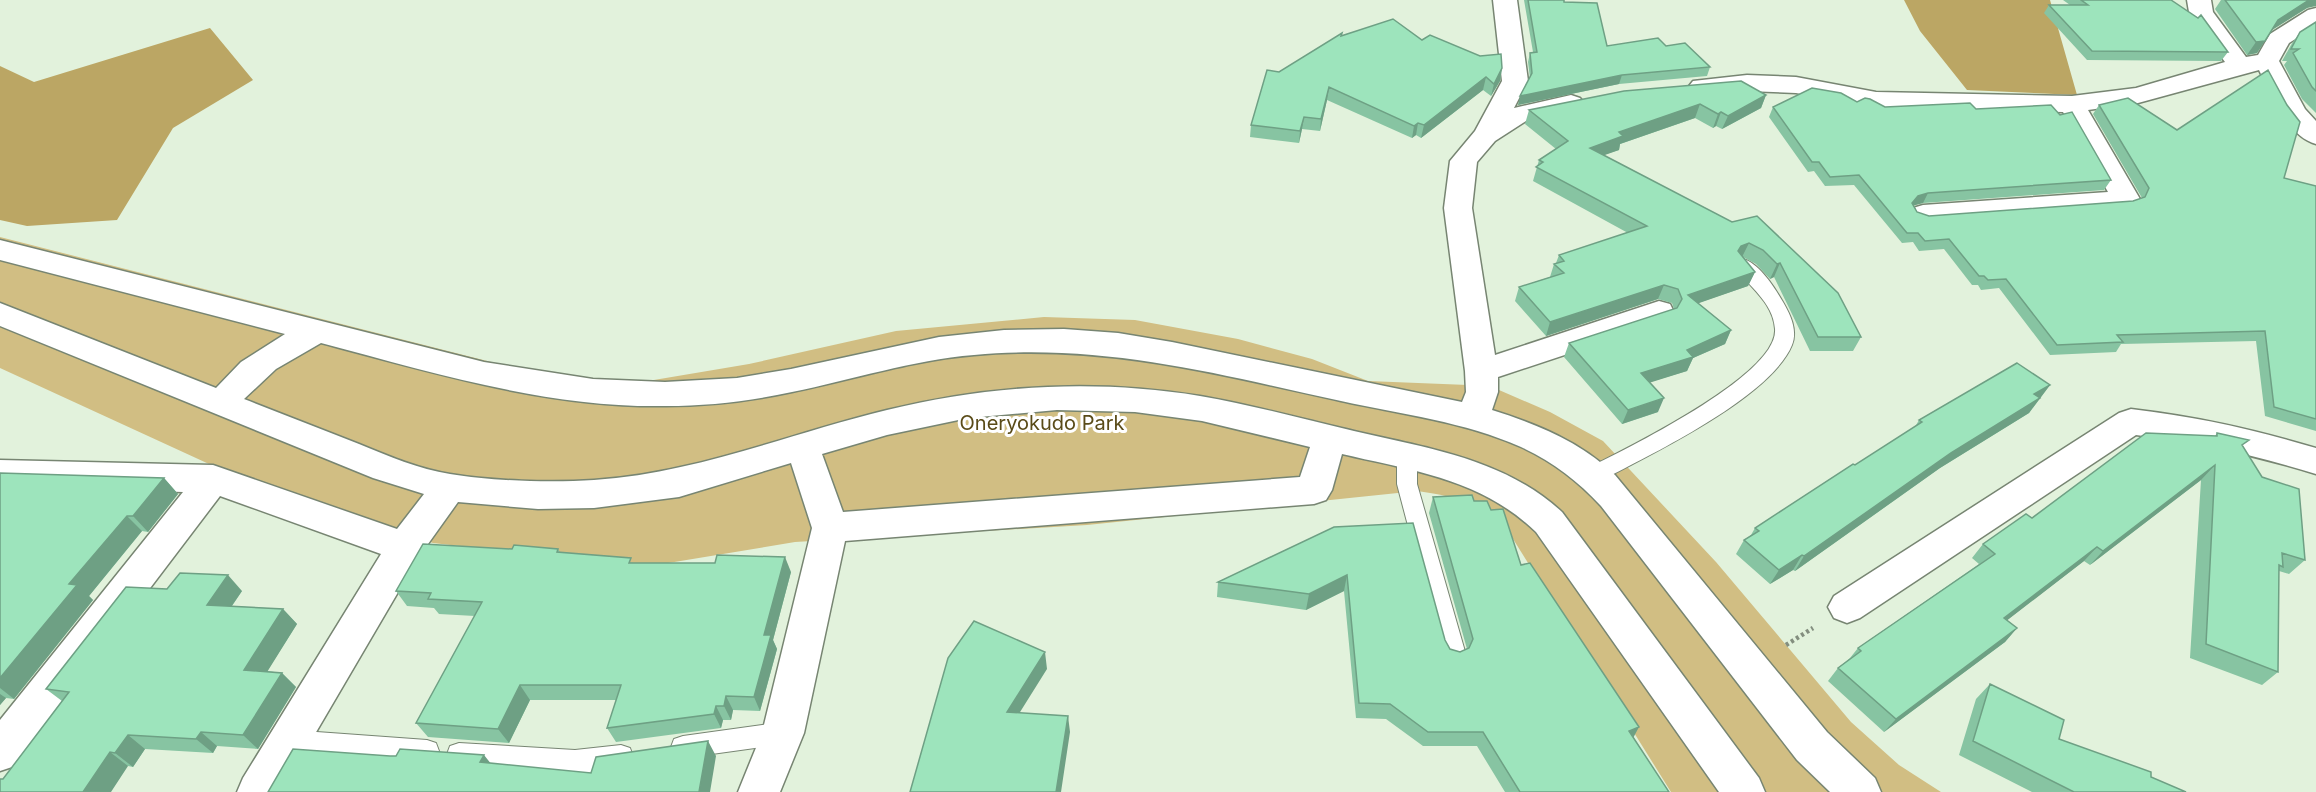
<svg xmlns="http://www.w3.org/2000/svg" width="2316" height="792" font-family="Inter,sans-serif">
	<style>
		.green { fill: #d1be83 }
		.forest { fill: #bba664 }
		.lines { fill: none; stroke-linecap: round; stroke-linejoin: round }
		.lane-casing { stroke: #778572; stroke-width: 2 }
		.street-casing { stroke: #778572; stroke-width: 3 }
		.path { stroke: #838e7f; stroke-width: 4.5; stroke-dasharray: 3 3; stroke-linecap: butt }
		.lane { fill: #fff; fill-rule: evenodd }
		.street { fill: #fff; fill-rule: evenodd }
		.wall { fill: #87c4a2 }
		.shaded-wall { fill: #6ea084 }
		.building { fill: #9de4bc; stroke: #6ea084; stroke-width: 1.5 }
		.labels { text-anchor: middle; stroke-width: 6; stroke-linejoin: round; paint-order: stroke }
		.park-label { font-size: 20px; fill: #5a4b18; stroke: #fff }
	</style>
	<rect width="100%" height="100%" fill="#e2f2dc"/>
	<path class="green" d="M0,237l495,126 60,12 58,8 29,-1 107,-18 147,-33 148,-14 91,3 103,19 74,20 56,22 100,4 31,5 51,22 53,29 113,121 135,160 48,43 42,27h-270l-166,-266c-34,-22 -48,-30 -88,-35l-330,34 -292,17 -151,25 -211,-24 -224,-79 -209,-96z"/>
	<path class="forest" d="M1904,0h146l27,95 -110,-5 -47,-59z
		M210,28l43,52 -80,48 -56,92 -90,6 -27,-6v-154l34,16z"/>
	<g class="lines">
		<g class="lane-casing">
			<path id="lane" d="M1743,259c16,4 32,29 40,43 7,12 15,28 9,43 -21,52 -142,110 -192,136l-7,2 -7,-2 -3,-6 3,-6c38,-19 193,-94 189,-140 -2,-28 -27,-42 -41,-64l3,-4z
				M1407,449l7,2 3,6v27l49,171 -4,7 -8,3 -8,-3 -4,-7 -45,-171v-27l3,-6z
				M783,722l9,3 3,8 -3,8 -9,3 -100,14 -9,-3 -3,-8 3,-8 9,-3z
				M289,730l138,10 9,3 3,8 -3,8 -9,3 -138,-10 -9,-3 -3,-8 3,-8z
				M459,743l116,7 46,-5 9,3 3,8 -3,8c-49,19 -119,5 -171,1l-9,-3 -3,-8 3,-8z"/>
		</g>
		<g class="street-casing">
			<path id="street" d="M1493,0h24l11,81 -14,27 57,-13 9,3 4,5 -4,5 -54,13 -31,20 -18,21 -5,46 23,147 164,-54 11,3 4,8 -4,8 -172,57v15l-6,18c45,14 89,32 123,65l212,257 48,46 6,14h-51l-33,-32 -196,-254c-23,-25 -49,-45 -80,-59 -56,-25 -120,-33 -180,-46 -123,-27 -240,-58 -367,-46 -62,5 -122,25 -182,37 -42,9 -84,14 -126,14 -118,2 -232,-33 -345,-63l-45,26 -32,30c38,15 77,30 115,45 29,12 60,25 91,30 42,7 101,9 144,6 103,-7 194,-46 293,-70 102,-25 209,-31 313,-14 52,9 103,23 154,35 73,17 151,28 208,81l197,266 6,14h-46l-183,-260c-55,-53 -122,-61 -194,-78l-10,36 -6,10 -12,4 -469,37 -41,192 -24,59h-42l24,-59 50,-205 -21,-65 -112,34 -85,11 -56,1 -80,-7 -40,56 -137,234h-44l6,-14 138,-224 -161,-58 -205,270 -15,5v-51l183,-228 -183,-6v-26l213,5 184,64 27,-35 -51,-16 -373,-152v-23l216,85 25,-26 44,-28 -285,-74v-20l484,122 109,17 72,3 72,-4 54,-9 148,-32 65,-7 60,-1 54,4 54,9 290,60 4,-10 -1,-21 -21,-163 6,-47 25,-30 27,-50zM1057,410l78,2 67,9 108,26 -10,30 -457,35 -21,-58 65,-19 81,-17z
				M2187,0h24l2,12 33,45 12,-2 12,-21 38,-24 8,-2v18l-27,17 -10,18 26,48 11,12v23c-28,-7 -45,-50 -57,-74l-121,33 -50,7 52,89 -4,6 -10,3 -203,15 -10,-3 -4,-6 4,-6 10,-3 185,-13 -45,-80 -187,-4 -80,-15 -49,-2 -45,3 -9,-3 -4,-5 4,-5 54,-6 49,2 80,15 196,4 64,-8 89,-26 -36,-50z
				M2131,409c67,8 121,20 185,39v26c-62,-19 -115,-31 -180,-39l-276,183 -13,5 -13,-5 -6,-11 6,-11 285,-183z"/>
		</g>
		<path class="path" d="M1786,645l27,-17"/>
		<use href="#lane" class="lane"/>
		<use href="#street" class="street"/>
	</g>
	<path class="wall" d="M1524,0h40v2l43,44h59l44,21 -3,9 -88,8 -101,21 12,-27 -2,-16 2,-9 3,-1z
		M2063,0h108l57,52 -7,9 -134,-1 -43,-47 5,-8h21z
		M2221,0h95l-9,8 -36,22 -14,23 -10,2 -32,-46z
		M2316,22v91l-14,-14 -18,-34 3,-4h-5l9,-16 9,-13z
		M1342,36l80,4 80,28 -2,13 -9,15 -8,-6 -62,48 -5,-3 -4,3 -85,-38 -7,31 -18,-2 -3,14 -49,-6 1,-12 28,-53z
		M1766,95l-5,13 -39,21 -6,-3 -3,2 -18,-10 -75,26 -1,6 -16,5 129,67 25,-6 104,121 -8,14h-43l-36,-74 -4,2 -14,-15 -13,-7 12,15 -7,14 -50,17 33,27 -6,14 -32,14 -6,13 -37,11 8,30 -36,12 -58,-67 5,-14 105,-34 -2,-6 -14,-4 -112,37 -31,-35 4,-14 31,-10 4,-13 2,-1 3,-8 69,-22 -95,-52 6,-21 17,-11 -31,-25 4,-14z
		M1857,102l28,5 91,2 135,71 -7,10 -181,13 -9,2 3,7 12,4 204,-15 9,-3 -49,-84 6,-9 78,25 107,48 32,8v245l-51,-15 -9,-75 -135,3 -5,8 -66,3 -51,-67 -18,2 -3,-5h-6l-28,-36 -25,2 -6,-9 -11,1 -48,-58 -29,1 -11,-15 -6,1 -39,-55 4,-10z
		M2050,385l-21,28 -89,55 -145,103 -2,-1 -23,14 -34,-30 8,-14 7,-5 4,-7 160,-101 4,-7z
		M2217,433l25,13 63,114 -16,14 -10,-3 -1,101 -16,13 -72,-27 11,-178 -111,85 -6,-4 -77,59 10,8 -12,14 -121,90 -56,-51 10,-13 12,-10 8,-10 121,-84 -7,-6 11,-14 49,-26 183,-82z
		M0,473l164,5 14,16 -30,38 -6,-1 -53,65 4,4 -79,99 -8,-1 -6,7z
		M1433,497l41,4 17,9 30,55 148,227h-164l-28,-46h-54l-37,-27 -30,-1 -12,-127 -38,19 -89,-13 1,-15 116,-55 116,122 10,3 7,-3 -38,-136z
		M512,549h46l2,3 74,11 157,9 -18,68 4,9 -17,62 -27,-1 -2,10h-8l-2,8 -105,14 -9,-14 9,-28h-86l-21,43 -81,-6 -12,-14 59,-107 -36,-2 -5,-6 -27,-2 -11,-15z
		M167,589l75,2 -10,15 51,3 14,15 -30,47 15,2 14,14 -38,62 -41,-3 -4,7 -68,-4 -12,18 -5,-1 -125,13 59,-78 -16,-12z
		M1990,684l69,55 127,53h-154l-73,-37 17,-56z"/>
	<path class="shaded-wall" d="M2309,0h7v6l-9,2 -38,24 9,-12z
		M2265,41l-8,12 -10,2 9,-13z
		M1502,68l-2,13 -9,15 3,-12z
		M1622,75l-3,9 -101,21 2,-9z
		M1486,77l-3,13 -62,48 3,-13z
		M1329,87l-2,13 -7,31 1,-12z
		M1766,95l-5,13 -39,21 6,-13z
		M1700,104l-5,14 -75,26 -1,6 -34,12 5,-14 29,-16z
		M1721,112l-5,14 -3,2 5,-14z
		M1304,117l-2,12 -3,14 1,-12z
		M1418,123l-2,12 -4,3 2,-12z
		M1928,193l-5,10 -11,3v-3l6,-7z
		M1749,243l-7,14 -4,-6 3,-5z
		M1780,263l-6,14 -4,2 7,-15z
		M1755,272l-7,14 -66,23 6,-14z
		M1664,285l-6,14 -112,37 4,-14z
		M1731,330l-6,14 -32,14 -6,13 -51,16 5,-14 46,-23z
		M2050,385l-21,28 -89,55 -145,103 9,-15 230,-162z
		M1664,398l-6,14 -36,12 6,-14z
		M2215,465l-14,15 -111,85 13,-14z
		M164,478l14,16 -30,38 -15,-16z
		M127,516l15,15 -53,65 4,4 -79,99 -14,-11v-10l69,-94z
		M2097,547l-13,14 -92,71 12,-14z
		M1802,555l-9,15 -23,14 9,-14z
		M785,557l6,15 -18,68 4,9 -17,62 -6,-14 10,-62z
		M228,575l14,16 -20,29 -15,-15z
		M1347,575l-3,16 -38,19 3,-16z
		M283,609l14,15 -38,61 -15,-15z
		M2017,628l-12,14 -121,90 12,-13z
		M1045,652l2,17 -37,59 -3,-16z
		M282,673l14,14 -38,62 -15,-14z
		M520,685l10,15 -21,43 -11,-14z
		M0,694l6,4 -6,7z
		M726,696l7,14 -2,10 -7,-14z
		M716,706l7,14 -2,8 -7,-14z
		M1068,716l2,16 -9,60h-5z
		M1639,727l-8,15 -2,-11z
		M201,732l16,14 -4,7 -17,-14z
		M128,735l17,14 -12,18 -18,-14z
		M708,741l8,15 -6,36h-11z
		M110,752l18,14 -17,26h-28z
		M484,755l12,15 -16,-8z"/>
	<path class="building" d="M1528,0h36v2l33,1 10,43 51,-8 8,8 19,-3 25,24 -88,8 -102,21 12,-23 -2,-20 7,-1z
		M2081,0h90l27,18 3,-3 27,37 -136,-1 -43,-46h39z
		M2225,0h84l-31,20 -13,21 -9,1z
		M1393,19l29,21 8,-5 50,21 21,-2 1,14 -8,16 -8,-7 -62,48 -6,-2 -4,3 -85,-39 -8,32 -17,-2 -4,14 -49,-6 16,-55 12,2 63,-39 -1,3z
		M2316,22v69l-4,-4 -19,-34 6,-4h-8l9,-17z
		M2268,70l19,35 13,17 -16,56 32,8v233l-42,-12 -9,-76 -148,4 6,7 -66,3 -51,-66 -18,1 -4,-4h-5l-30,-37 -24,2 -7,-8h-11l-48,-58 -29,2 -11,-15h-7l-39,-55 39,-19 29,5 16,9 8,-4 5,1 15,8 85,-4 6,6 75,-4 9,10 12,-3 39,68 -183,13 -10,3 -6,7 5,9 12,4 204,-15 12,-4 4,-9 -50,-83 29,-7 49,32z
		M1741,81l25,14 -38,21 -7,-4 -3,2 -18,-10 -81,28 4,4 -33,12 142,74 25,-6 81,77 23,44h-43l-38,-74 -3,1 -14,-14 -14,-7 -8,3 -3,5 17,21 -67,23 43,35 -44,20 6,7 -52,16 23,25 -36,12 -59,-67 108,-35 5,-9 -4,-10 -14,-4 -114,37 -31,-35 45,-14 -10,-9 10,-3 -5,-6 88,-29 -111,-59 7,-5 -4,-2 29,-19 -39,-31 95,-19z
		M2017,363l33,22 -16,9 6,4 -89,55 -147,103 -2,-1 -23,15 -35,-30 15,-9 -4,-3 98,-64 2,1 67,-43 -3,-2z
		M2146,433l71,3v-3l32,7 -7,5 20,32 37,12 6,71 -23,-7 1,14 -4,-2 -1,107 -72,-28 9,-179 -112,86 -6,-4 -93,71 13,10 -121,91 -58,-51 23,-17 -3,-3 137,-94 -12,-10 43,-30 6,4z
		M0,473l164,5 -31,38h-6l-58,68 8,1 -77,93z
		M1472,495l2,6h13l4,9 12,-1 18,56 9,-2 109,164 -10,4 40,61h-149l-37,-60h-55l-38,-28 -31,-1 -12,-128 -38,19 -91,-12 116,-55 79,-4 32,117 5,9 10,3 9,-4 4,-9 -40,-142z
		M423,544l89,5 2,-4 44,4 -1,3 74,6 -2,5h86l2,-8 68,2 -21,78h7l-17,62 -28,-1 -2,10h-8l-2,8 -107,14 14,-43h-101l-22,44 -82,-6 66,-121 -54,-3 3,-6 -35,-2z
		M180,573l48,2 -21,30 76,4 -39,61 38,3 -39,62 -42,-3 -5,7 -68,-4 -13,18 -5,-1 -27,40h-83v-13h3l66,-87 -23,-3 80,-102 41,2z
		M974,621l71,31 -38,60 61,4 -12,76h-146l38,-134z
		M1990,684l74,36 -5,19 92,33v5l35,15h-112l-101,-51z
		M708,741l-9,51h-431l25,-43 97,7h6l4,-7 84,6 -4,7 111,11 5,-16z"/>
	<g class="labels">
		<g class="park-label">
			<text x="1042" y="430">Oneryokudo Park</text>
		</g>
	</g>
</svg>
